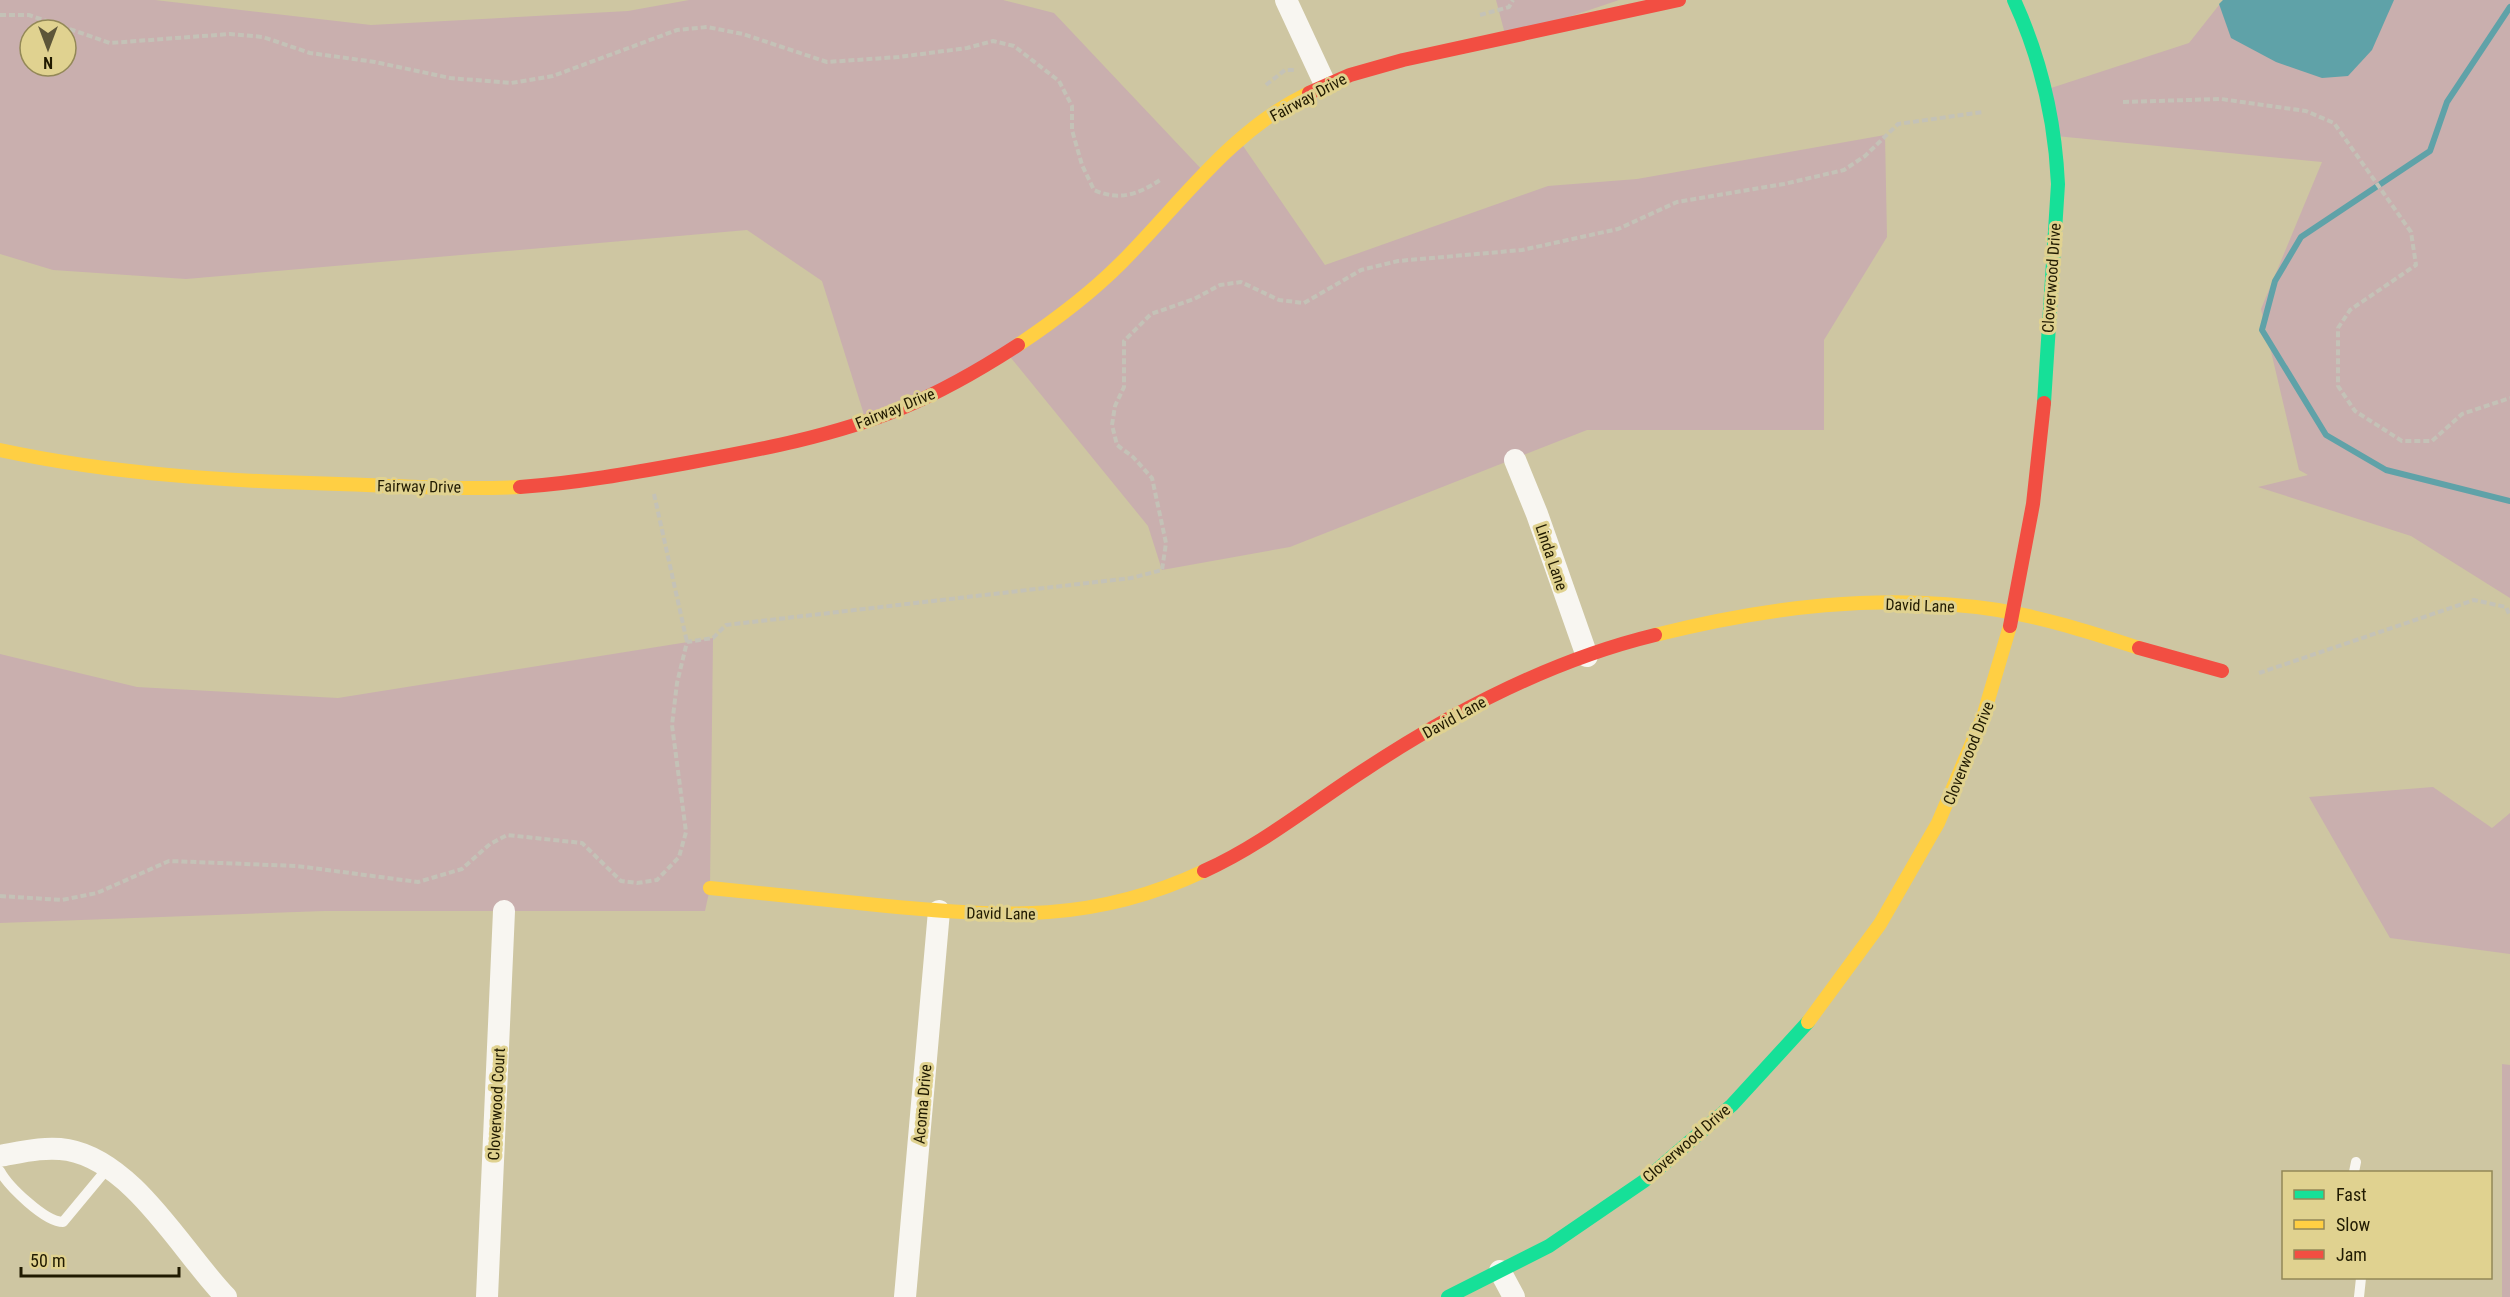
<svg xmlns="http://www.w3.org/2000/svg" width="2510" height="1297" font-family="'Roboto Condensed',sans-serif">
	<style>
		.green { fill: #c9afae; fill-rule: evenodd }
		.water { fill: #5fa2a8 }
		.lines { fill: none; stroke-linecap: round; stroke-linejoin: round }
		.stream { stroke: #5fa2a8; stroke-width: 6 }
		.path { stroke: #c4c2b7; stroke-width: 4; stroke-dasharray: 6 3; stroke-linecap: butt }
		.lane { stroke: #f8f6f1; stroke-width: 10 }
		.street { stroke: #f8f6f1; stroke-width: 22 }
		.fast { stroke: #16e098; stroke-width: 14 }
		.slow { stroke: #ffcf43; stroke-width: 14 }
		.jam { stroke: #f24e42; stroke-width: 14 }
		.labels { text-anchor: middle; stroke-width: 6; stroke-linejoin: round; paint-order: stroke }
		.street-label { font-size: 16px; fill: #201a01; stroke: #e0d290 }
	</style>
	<rect width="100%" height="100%" fill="#cec6a2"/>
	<path class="green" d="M0,0h155l216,25 257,-14 61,-11h314l51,13 152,161 33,-34 86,125 223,-79 89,-7 248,-44 2,102 -63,103v90h-237l-297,117 -128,23 -14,-44 -141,-173 -141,68 -44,-140 -75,-51 -561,49 -133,-9 -53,-16zM30,30h36v36h-36z
		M1496,0h123l-113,38z
		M2223,0h287v598l-99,-62 -153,-49 50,-12 -9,-5 -38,-161 61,-147 -266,-26 -8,-47 141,-46z
		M713,638l-3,250 -5,23h-381l-324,12v-269l137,33 201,11z
		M2433,787l59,41 18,-15v141l-120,-16 -81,-141z
		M2502,1064l8,1v232h-8z"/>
	<path class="water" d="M2223,0h171l-22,50 -24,26 -26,2 -46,-16 -45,-24 -12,-34z"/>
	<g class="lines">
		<path class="stream" d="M2510,7l-63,95 -17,49 -129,86 -26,44 -13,49 64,105 60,35 124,31"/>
		<path class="path" d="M0,15h29l81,28 120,-9 33,3 47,16 65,9 75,16 61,5 42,-7 124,-46 30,-3 36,7 84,28 72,-5 68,-9 26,-7 21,5 45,35 13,25v24l10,35 12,25c25,11 43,5 66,-10
			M1480,15l29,-8 4,-7
			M1266,85l19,-15h10
			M2123,102l98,-3 85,12 28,12 77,109 5,33 -66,45 -12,18v58l17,25 47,30h30l30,-27 48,-16
			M654,494l33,148
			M2259,673l215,-73 32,7 4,9
			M0,896l62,4 35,-7 72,-32 128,5 121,16 44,-13 28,-25 17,-9 75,8 39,38 16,2 20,-3 22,-23 7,-25 -14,-107 5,-42 10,-41 26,-4 13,-13 405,-47 31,-8 4,-27 -14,-65 -19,-21 -16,-12 -5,-20 3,-19 9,-19v-46l27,-27 43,-15 26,-14 21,-3 38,18 25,3 57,-33 37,-9 124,-11 96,-21 59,-27 107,-18 60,-14 21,-14 33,-32 85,-12"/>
		<path class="lane" d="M0,1171c8,15 45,51 63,51l44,-53
			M2354,1172l2,-10
			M2359,1297l2,-19"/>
		<path class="street" d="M1286,0l39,84
			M1515,460l22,54 50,142
			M0,1156c22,-4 45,-10 68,-6 66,12 115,103 158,147
			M1500,1271l14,26
			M487,1297l17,-386
			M905,1297l34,-386"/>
		<path class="fast" d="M2014,0c27,59 41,119 44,184l-14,219
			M1448,1297l101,-51 95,-65 88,-76 76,-83"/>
		<path class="slow" d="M1018,345c36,-24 72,-51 103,-82 60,-60 110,-133 188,-170
			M0,450c112,24 224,31 339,34 60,2 121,6 181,3
			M1655,635c112,-28 227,-43 343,-25 48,8 94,23 141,38
			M710,888c59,6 118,12 177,18 117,11 207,17 317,-35
			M1808,1022l72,-98 58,-101 45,-106 27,-91"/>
		<path class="jam" d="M1309,93l41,-18 53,-15 276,-60
			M520,487c57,-4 112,-14 167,-24 72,-13 147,-27 215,-55 41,-17 79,-39 116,-63
			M2010,626l23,-122 11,-101
			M2139,648l83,23
			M1204,871c58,-26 109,-68 162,-102 88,-58 186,-109 289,-134"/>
	</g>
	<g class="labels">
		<g class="street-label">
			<text transform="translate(1308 97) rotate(-28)" y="6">Fairway Drive</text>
			<text transform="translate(2051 278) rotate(-86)" y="6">Cloverwood Drive</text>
			<text transform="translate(895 408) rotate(-22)" y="6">Fairway Drive</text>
			<text transform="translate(419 486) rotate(1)" y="6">Fairway Drive</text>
			<text transform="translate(1552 557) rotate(71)" y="6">Linda Lane</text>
			<text transform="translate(1920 605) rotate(2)" y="6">David Lane</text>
			<text transform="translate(1454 717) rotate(-29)" y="6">David Lane</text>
			<text transform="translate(1968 753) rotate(-68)" y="6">Cloverwood Drive</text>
			<text transform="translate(1001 913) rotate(1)" y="6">David Lane</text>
			<text transform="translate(496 1104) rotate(-87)" y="6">Cloverwood Court</text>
			<text transform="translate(922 1104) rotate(-85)" y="6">Acoma Drive</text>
			<text transform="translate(1686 1143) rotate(-41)" y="6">Cloverwood Drive</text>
		</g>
	</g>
	<rect x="2282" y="1171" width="210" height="108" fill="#e0d290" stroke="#938857" stroke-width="1.5"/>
	<rect x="2294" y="1190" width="30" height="9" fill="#16e098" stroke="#938857" stroke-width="1.5"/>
	<text x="2336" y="1201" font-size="18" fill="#201a01">Fast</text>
	<rect x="2294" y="1220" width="30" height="9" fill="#ffcf43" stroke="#938857" stroke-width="1.5"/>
	<text x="2336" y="1231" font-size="18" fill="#201a01">Slow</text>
	<rect x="2294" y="1250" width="30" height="9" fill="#f24e42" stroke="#938857" stroke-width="1.5"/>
	<text x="2336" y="1261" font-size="18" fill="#201a01">Jam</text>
	<g transform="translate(48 48) rotate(180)"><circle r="28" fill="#e0d290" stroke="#938857" stroke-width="1.5"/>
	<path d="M0-4.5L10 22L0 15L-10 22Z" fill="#5d5639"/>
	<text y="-9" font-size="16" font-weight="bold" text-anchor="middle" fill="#201a01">N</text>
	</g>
	<path d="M21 1267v9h158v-9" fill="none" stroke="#201a01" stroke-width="3"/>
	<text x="30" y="1267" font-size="18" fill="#201a01" stroke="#e0d290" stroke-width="4.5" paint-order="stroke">50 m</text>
</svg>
